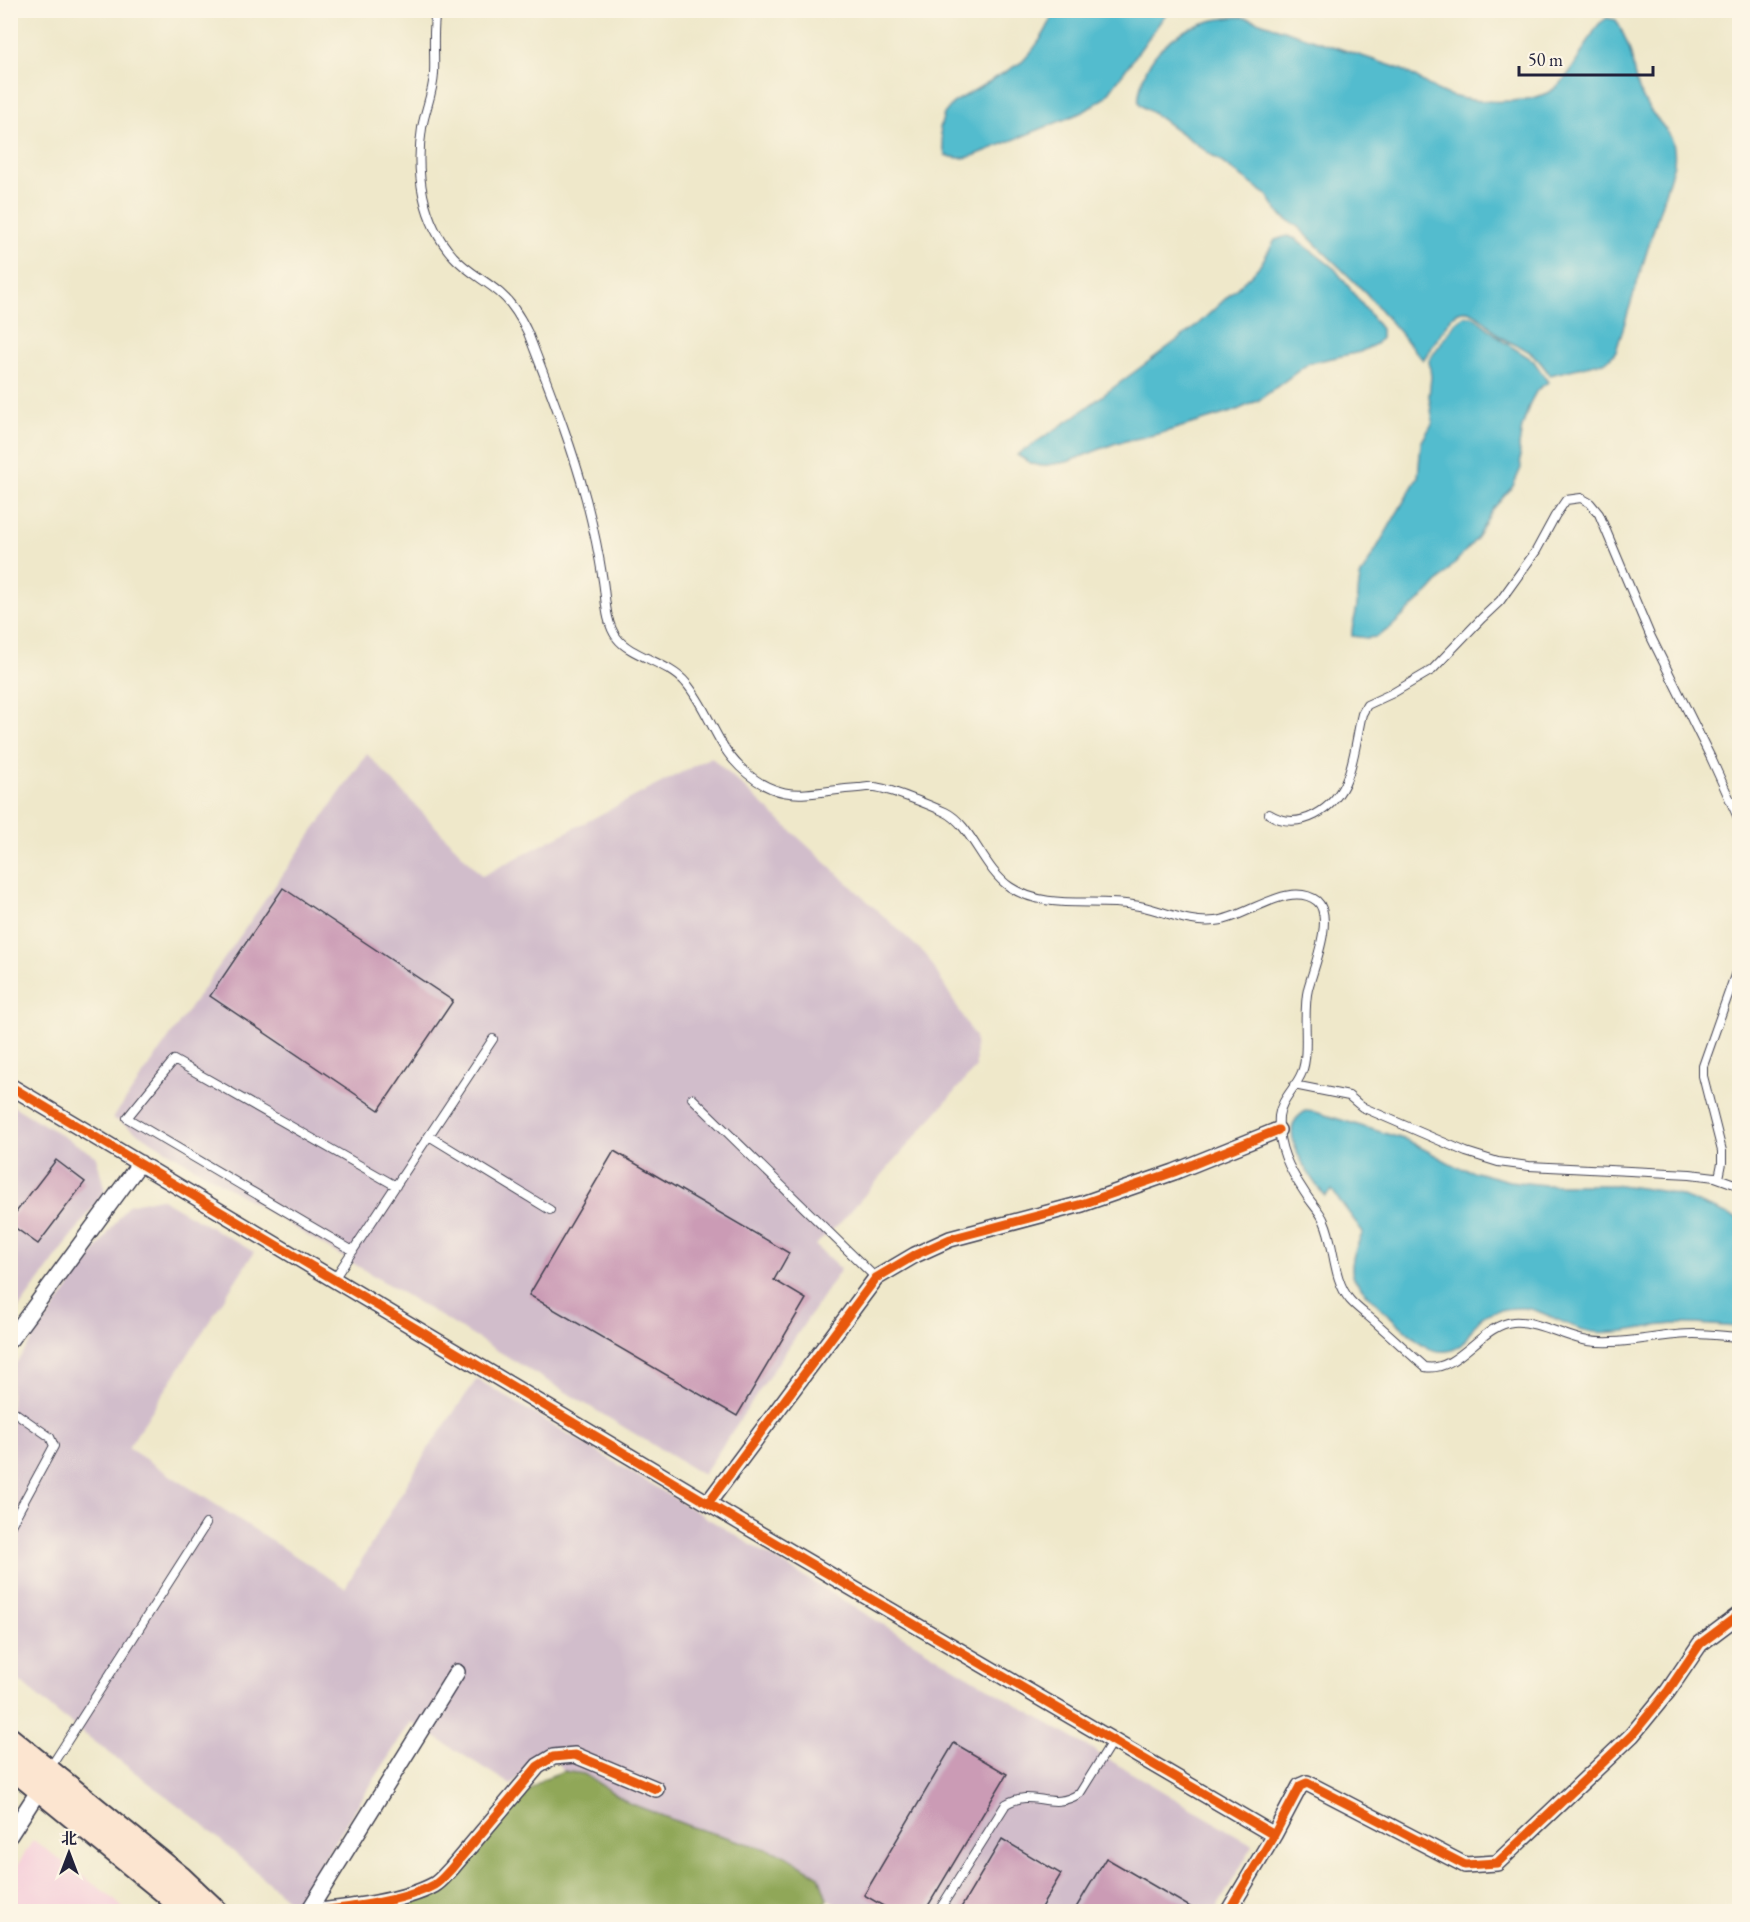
<svg xmlns="http://www.w3.org/2000/svg" width="1750" height="1922" font-family="'EB Garamond','Noto Serif SC',serif">
	<style>
		.built { fill: #f5cfda }
		.industrial { fill: #d1bdcb }
		.forest { fill: #90a759; stroke: #59644a; stroke-width: 1.5 }
		.water { fill: #52bcce; stroke: #3a6f84; stroke-width: 1.5 }
		.building { fill: #cb9bb5 }
		.lines { fill: none; stroke-linecap: round; stroke-linejoin: round }
		.lane-casing { stroke: #414050; stroke-width: 10 }
		.street-casing { stroke: #414050; stroke-width: 18 }
		.secondary-casing { stroke: #414050; stroke-width: 26 }
		.lane { stroke: #fff; stroke-width: 8 }
		.street { stroke: #fff; stroke-width: 15 }
		.secondary { stroke: #fce5d0; stroke-width: 22 }
		.cycleway-casing { stroke: #fcf5e5; stroke-width: 13 }
		.cycleway { stroke: #e8590c; stroke-width: 9 }
	</style>
	<rect width="100%" height="100%" fill="#fcf5e5"/>
	<filter id="ink" filterUnits="userSpaceOnUse"><feTurbulence type="fractalNoise" baseFrequency=".0167" numOctaves="2"/><feDisplacementMap in="SourceGraphic" scale="12" xChannelSelector="R" yChannelSelector="G"/><feConvolveMatrix kernelMatrix="1 2 1 2 8 2 1 2 1" color-interpolation-filters="sRGB"/></filter>
	<filter id="wash" filterUnits="userSpaceOnUse"><feTurbulence type="fractalNoise" baseFrequency=".008" numOctaves="4" result="noise"/><feDisplacementMap in="SourceGraphic" scale="24" xChannelSelector="R" yChannelSelector="G"/><feGaussianBlur stdDeviation="1.35" result="paint"/><feColorMatrix in="noise" values="0 0 0 0 0 0 0 0 0 0 0 0 0 0 0 0 0 1.4 0 .05"/><feComposite in="paint" operator="in"/></filter>
	<g filter="url(#wash)">
		<rect width="100%" height="100%" fill="#efe8ca"/>
		<path class="built" d="M33,1840l76,55 17,16h-115v-36z"/>
		<path class="industrial" d="M367,754l115,122 229,-119 216,199 48,81 1,30 -134,154 -27,24 26,24 -138,206 -590,-357z
			M10,1104l86,52 9,35 -94,128z
			M160,1198l94,54 -126,196 217,140 83,-139 49,-70 498,301 278,165 -38,66h-364l-24,-12 -8,-23 -190,-73 -45,-29 -20,-3 -17,-24 -36,38 -100,-63 -117,183 -98,-86 -135,-103 -50,-42v-33l5,-9 -6,-7 1,-255 117,-165z"/>
		<path class="forest" d="M564,1771l20,3 45,29 60,23 94,28 36,22 8,23 -5,13h-462l85,-26 10,-8 74,-88 14,-11z"/>
		<path class="water" d="M1054,11h114l-63,87 -22,14 -110,44c-10,3 -18,3 -28,-1l-5,-27 4,-14 9,-11 69,-41c13,-13 27,-33 32,-51z
			M1241,17l10,2c48,16 96,32 144,48 16,5 29,17 44,24 25,13 84,14 108,2 24,-11 37,-49 52,-69l8,-6 9,2c7,12 13,26 16,39 1,9 2,19 6,27 3,9 7,18 13,25 15,21 26,24 23,53l-58,187 -9,10 -57,14c-6,-8 -13,-19 -22,-24 -8,-5 -18,-8 -26,-13 -13,-10 -32,-40 -50,-21l-29,43 -57,-67 -69,-67 -17,-11 -13,-20 -114,-82c-16,-9 -17,-9 -12,-28 12,-46 56,-67 100,-68z
			M1287,236l9,3 39,30 46,60v9l-5,6 -16,8 -51,11 -50,37 -24,11 -77,23 -42,9 -49,19 -26,4 -9,-2 -15,-9 54,-36 124,-92 57,-53 9,-10 14,-24z
			M1464,316h8l4,2 28,24 29,18 15,22 -11,8 -7,13 -8,24 -3,19 2,22 -8,18 -20,23 -17,30 -46,52 -41,38 -13,8 -9,1 -15,-2c-1,-10 3,-16 4,-25 3,-12 1,-24 5,-36l57,-98 3,-34 12,-21 -4,-26 2,-19 -2,-17 27,-38z
			M1305,1111l10,1 92,28 50,27 52,14 36,4h75l41,6 19,5 59,23v108c-21,-1 -42,-4 -64,-3 -27,1 -54,11 -81,8 -27,-3 -51,-24 -73,-24 -13,0 -30,2 -40,10 -13,11 -14,31 -34,33 -8,1 -16,-1 -22,-5 -14,-10 -67,-57 -72,-70 -4,-15 4,-30 10,-44l-31,-42 -7,6c-12,-14 -42,-56 -30,-75 2,-4 7,-7 10,-10z"/>
		<g id="blocks">
			<path class="building" d="M283,888l170,113 -74,109 -169,-114z
				M614,1151l175,102 -15,27 32,19 -69,117 -208,-121z
				M56,1160l29,22 -47,62 -28,-20v-4z
				M954,1743l53,31 -82,137h-33l-28,-16z
				M1002,1839l59,35 -22,37h-80z
				M1106,1858l55,32 36,21h-123z"/>
		</g>
	</g>
	<g filter="url(#ink)">
		<use href="#blocks" fill-opacity="0" stroke="#414050" stroke-width="1.5"/>
		<g class="lines">
			<g class="lane-casing">
				<path id="lane" d="M436,10c-4,22 -1,43 -2,64 -1,19 -9,36 -12,54 -7,44 0,94 31,128 13,15 32,24 47,37 13,11 21,25 28,40 21,55 43,110 58,166 7,27 13,55 17,82 3,18 2,41 14,57 13,18 53,25 69,45 22,26 30,61 54,84 41,40 69,24 118,21 5,0 11,-2 16,-1 14,1 58,19 71,25 26,12 38,57 65,75 36,24 83,11 123,18 11,1 22,5 32,8 16,5 33,10 50,8 30,-2 74,-42 102,-20 18,16 -4,68 -9,88 -6,24 2,63 -6,83 -6,16 -21,27 -23,44 -2,30 10,53 26,77 6,10 15,18 19,28 11,23 8,58 26,79 7,8 17,15 25,22 17,15 33,30 50,45 33,6 56,-42 88,-45 23,-2 52,15 75,19 35,5 71,-7 106,-7 15,0 30,2 46,3
					M1269,814c30,19 67,-5 78,-36 8,-19 10,-44 15,-64l5,-9 26,-12 39,-23 50,-52 18,-17 36,-50 19,-35 11,-16 15,-2 9,5 9,11 51,121 61,123 29,64
					M1294,1085l55,11 13,11 104,45 32,10 31,4 161,8 25,3 25,9
					M692,1098l184,180
					M429,1136l121,74
					M1719,1178l3,-15v-12l-19,-75v-10l37,-105
					M353,1251l-226,-133 47,-58 222,126
					M334,1279l159,-240
					M10,1409l40,28 4,9 -44,81
					M50,1768l156,-244
					M938,1912l68,-108c29,-17 43,9 74,-11l33,-53"/>
			</g>
			<g class="street-casing">
				<path id="street" d="M10,1086l738,441 526,308
					M10,1340l130,-177
					M708,1503l168,-225 39,-23 35,-16 132,-35 92,-32 104,-42
					M10,1835l29,-45
					M308,1912l149,-240
					M310,1912c36,-4 93,-10 124,-27 7,-4 12,-11 17,-16l87,-103 15,-9 22,-2 81,34
					M1228,1912l46,-77 26,-49 7,-3 158,82 32,-2 135,-128 36,-44 32,-47 40,-30"/>
			</g>
			<g class="secondary-casing">
				<path id="secondary" d="M10,1739l170,138 37,35
					M10,1766l156,127 20,19"/>
			</g>
			<use href="#lane" class="lane"/>
			<use href="#street" class="street"/>
			<use href="#secondary" class="secondary"/>
			<g class="cycleway-casing">
				<path id="cycleway" d="M10,1086l738,441 526,308
					M708,1503l168,-225 39,-23 35,-16 132,-35 92,-32 104,-42
					M310,1912c36,-4 93,-10 124,-27 7,-4 12,-11 17,-16l87,-103 15,-9 22,-2 81,34
					M1228,1912l46,-77 26,-49 7,-3 158,82 32,-2 135,-128 36,-44 32,-47 40,-30"/>
			</g>
			<use href="#cycleway" class="cycleway"/>
		</g>
	</g>
	<rect width="1750" height="1922" fill="none" stroke="#fcf5e5" stroke-width="36"/>
	<g transform="translate(69 1853)" stroke="#fcf5e5" stroke-width="4.5" paint-order="stroke">
	<path d="M0-4.5L10 22L0 15L-10 22Z" fill="#22223b"/>
	<text y="-9" font-size="16" font-weight="bold" text-anchor="middle" fill="#22223b">北</text>
	</g>
	<path d="M1519 66v9h134v-9" fill="none" stroke="#22223b" stroke-width="3"/>
	<text x="1528" y="66" font-size="18" fill="#22223b" stroke="#fcf5e5" stroke-width="4.5" paint-order="stroke">50 m</text>
</svg>
